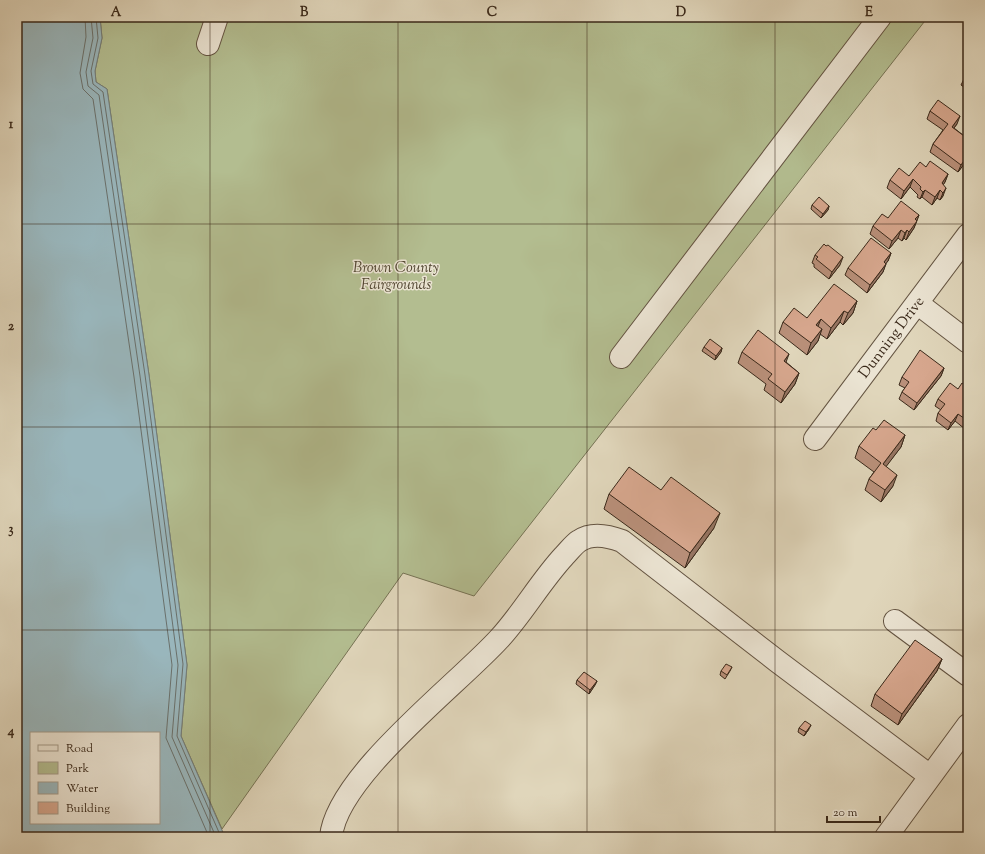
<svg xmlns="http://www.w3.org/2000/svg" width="985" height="854" font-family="'Sorts Mill Goudy',serif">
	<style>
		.green { fill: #b3bd90; stroke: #767355 }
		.water { fill: #99b6bc; stroke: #737e7b; fill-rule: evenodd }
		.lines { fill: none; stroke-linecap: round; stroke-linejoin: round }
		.shore { stroke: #6a706b; stroke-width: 1 }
		.minor-casing { stroke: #645442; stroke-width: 24 }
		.minor { stroke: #ebe4d3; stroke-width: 22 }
		.wall { fill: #b9907a; stroke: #3a291a }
		.shaded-wall { fill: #967563; stroke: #3a291a }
		.building { fill: #d7a78e; stroke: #3a291a }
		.grid { fill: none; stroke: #3a291a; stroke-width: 1; stroke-opacity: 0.55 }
		.labels { text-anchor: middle; stroke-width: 3; stroke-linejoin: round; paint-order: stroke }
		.park-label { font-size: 15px; font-style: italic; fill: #524732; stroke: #ebe4d3 }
		.street-label { font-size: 15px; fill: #3a291a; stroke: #ebe4d3 }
		.neatline { fill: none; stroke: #3a291a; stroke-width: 1.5 }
		.grid-label { font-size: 13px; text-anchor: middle; font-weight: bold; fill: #3a291a }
	</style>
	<rect width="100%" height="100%" fill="#e0d6bb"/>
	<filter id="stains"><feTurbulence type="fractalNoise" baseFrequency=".005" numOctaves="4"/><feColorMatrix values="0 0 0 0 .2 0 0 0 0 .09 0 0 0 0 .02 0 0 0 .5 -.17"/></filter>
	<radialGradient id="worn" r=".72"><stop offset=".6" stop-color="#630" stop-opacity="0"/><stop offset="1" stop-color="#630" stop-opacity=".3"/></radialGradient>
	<path class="green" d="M100,17h828l-454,579 -71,-23 -181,256 -41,-93 6,-71 -38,-290 -42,-286 -11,-7 -1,-11 7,-33z"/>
	<path class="water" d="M17,17h83l2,21 -7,33 1,11 11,7 42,286 38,290 -6,71 44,101h-208zM31,733h128v90h-128z"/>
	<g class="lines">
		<path class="shore" d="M85,17l1,20 -6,36 3,16 10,10 41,278 38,288 -6,73 43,99
			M91,17l2,21 -7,34 2,14 11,9 41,281 38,289 -6,72 44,100
			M96,17l2,21 -7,33 2,13 10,8 42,283 38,289 -6,72 44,101"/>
		<g class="minor-casing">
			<path id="minor" d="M208,44l9,-27
				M917,303l51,39
				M621,357l259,-340
				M815,439l153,-204
				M895,621l73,54
				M331,837c5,-60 126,-152 168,-198 24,-26 41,-57 65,-83 5,-5 10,-12 15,-15 13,-9 30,-5 43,0l155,120 153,115
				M886,837l82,-112"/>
		</g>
		<use href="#minor" class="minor"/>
	</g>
	<path class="wall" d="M968,74v16l-7,-5 2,-4z
		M930,111l27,13 -3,4 14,11v20l-10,13 -28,-20 3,-8 10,-14 -16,-11z
		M926,167l22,7 -3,8 -2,3v11l-3,4 -3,-2 -5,7 -10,-8 -2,2 -3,-2 1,-2 -8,-8 -9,12 -14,-11 3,-8 19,-4z
		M812,205l17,1 -1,4 -7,8 -10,-9z
		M919,215l-5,13 -8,12 -2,-2 -2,3 -4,-3 -9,11 -19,-15 3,-8 15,-8z
		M891,253l-3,8 -2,2 -3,9 -16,21 -22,-18 3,-7z
		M815,255l25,10 -11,14 -15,-12v-3l-2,-1z
		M857,301l-4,12 -10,12 -3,-3 -13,17 -7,-5 -2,7 -11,14 -28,-22 4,-11 24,-4z
		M704,347l18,1 -1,4 -6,8 -13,-9z
		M742,352l44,10 13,11 -4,11 -14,19 -17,-13 2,-6 -28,-21z
		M944,368l-3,8 -27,34 -15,-11 3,-7 3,-4 -6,-3 3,-8z
		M968,387v38l-3,4 -10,-8 -7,9 -12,-9 2,-8 3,-3 -6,-4 3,-7 20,-10z
		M876,430l29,5 -4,12 -15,19 7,20 -12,16 -16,-12 4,-11 5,-7 -19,-14 4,-12z
		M609,494l105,34 -29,40 -81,-59z
		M942,659l-5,12 -39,54 -27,-19 4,-12z
		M732,667l-2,4 -5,8 -5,-4 1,-4z
		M577,680l20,1 -2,4 -6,9 -13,-10z
		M799,728l10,1 -5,7 -6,-4z"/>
	<path class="shaded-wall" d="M960,116l-3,8 -8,10 3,-7z
		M968,155v4l-10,13 3,-7z
		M948,174l-3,8 -6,9 3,-8z
		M913,179l-3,8 -9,12 3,-8z
		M946,188l-3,8 -3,4 3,-7z
		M925,190l-3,7 -2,2 3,-7z
		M940,190l-3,8 -5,7 3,-8z
		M829,206l-1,4 -7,8 2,-4z
		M919,215l-5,13 -8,12 3,-8 6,-13z
		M901,230l-3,8 -9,11 3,-8z
		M907,230l-3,8 -2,3 3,-8z
		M891,253l-3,8 -7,9 3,-8z
		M843,257l-3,8 -11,14 3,-7z
		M886,264l-3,8 -16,21 3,-8z
		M857,301l-4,12 -10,12 5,-12z
		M844,311l-4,11 -13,17 4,-11z
		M821,319l-5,12v-6z
		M822,329l-4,12 -11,14 4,-12z
		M722,348l-1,4 -6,8 1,-4z
		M789,354l-4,11 -1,-4z
		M944,368l-3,8 -27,34 3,-7z
		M799,373l-4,11 -14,19 4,-11z
		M958,414l-3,7 -7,9 3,-7z
		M968,421v4l-3,4z
		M905,435l-4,12 -22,29 4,-12z
		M897,475l-4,11 -12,16 4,-12z
		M720,513l-6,15 -29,40 5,-15z
		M942,659l-5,12 -39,54 4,-11z
		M597,681l-2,4 -6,9 1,-4z
		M811,725l-2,4 -5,7 2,-4z"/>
	<path class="building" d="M968,74v11l-5,-4z
		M938,100l22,16 -8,11 16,12v16l-7,10 -28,-21 15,-20 -18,-13z
		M930,161l18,13 -6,9 4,5 -3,5 -3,-3 -5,7 -10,-7 -2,2 -3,-3 1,-2 -8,-8 -9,12 -14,-11 9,-12 10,8 11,-14 6,5z
		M819,197l10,9 -6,8 -11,-9z
		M901,201l18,14 -4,4 2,2 -8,11 -2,-2 -2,3 -4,-3 -9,11 -19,-15 9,-12 6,4z
		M871,238l20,15 -7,9 2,2 -16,21 -22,-17z
		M824,244l2,2 2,-1 15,12 -11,15 -16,-13 2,-2 -3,-2z
		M834,284l23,17 -9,12 -4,-2 -13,17 -10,-9 -5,6 6,4 -11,14 -28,-21 11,-14 13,10z
		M758,330l31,24 -5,7 15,12 -14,19 -17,-13 4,-5 -30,-22z
		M710,339l12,9 -6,8 -12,-9z
		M920,350l24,18 -27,35 -15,-11 7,-10 -7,-5z
		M950,383l8,6 4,-6 6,4v34l-10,-7 -7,9 -13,-10 7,-9 -7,-5z
		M884,420l21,15 -22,29 14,11 -12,15 -16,-11 12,-16 -22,-17 14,-18 3,2z
		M629,467l32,23 10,-13 49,36 -30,40 -81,-59z
		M915,640l27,19 -40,55 -27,-20z
		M726,664l6,3 -5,8 -6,-4z
		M584,672l13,9 -7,9 -13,-10z
		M805,721l6,4 -5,7 -7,-4z"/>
	<path class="grid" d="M210,17v820M398,17v820M587,17v820M775,17v820M17,224h951M17,427h951M17,630h951"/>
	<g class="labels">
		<g class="park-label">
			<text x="396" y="272">Brown County<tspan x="396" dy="17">Fairgrounds</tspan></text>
		</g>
		<g class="street-label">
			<text transform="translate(891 337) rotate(-53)" y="5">Dunning Drive</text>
		</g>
	</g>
	<rect width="985" height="854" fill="none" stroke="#e0d6bb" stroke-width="44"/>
	<rect x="30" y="732" width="130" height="92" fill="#ebe4d3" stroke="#a49989"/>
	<rect x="38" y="745" width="20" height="6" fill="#ebe4d3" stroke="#a49989"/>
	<text x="66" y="752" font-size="12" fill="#3a291a">Road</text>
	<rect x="38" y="762" width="20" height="12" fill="#b3bd90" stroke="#a49989"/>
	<text x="66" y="772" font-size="12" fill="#3a291a">Park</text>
	<rect x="38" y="782" width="20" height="12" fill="#99b6bc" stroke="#a49989"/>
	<text x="66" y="792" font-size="12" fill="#3a291a">Water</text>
	<rect x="38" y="802" width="20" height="12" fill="#d7a78e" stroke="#a49989"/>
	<text x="66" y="812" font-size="12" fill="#3a291a">Building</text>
	<path d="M827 816v6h53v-6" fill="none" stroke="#3a291a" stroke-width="2"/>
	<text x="833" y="816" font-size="12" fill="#3a291a" stroke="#ebe4d3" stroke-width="3" paint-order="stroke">20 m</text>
	<rect x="22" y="22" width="941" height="810" class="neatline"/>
	<g class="grid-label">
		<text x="116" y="16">A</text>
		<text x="304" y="16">B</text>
		<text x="492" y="16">C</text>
		<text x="681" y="16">D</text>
		<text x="869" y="16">E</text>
		<text x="11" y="128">1</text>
		<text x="11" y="330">2</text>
		<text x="11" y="533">3</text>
		<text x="11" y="735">4</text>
	</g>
	<rect width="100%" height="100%" filter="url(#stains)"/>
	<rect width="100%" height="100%" fill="url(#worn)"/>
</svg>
